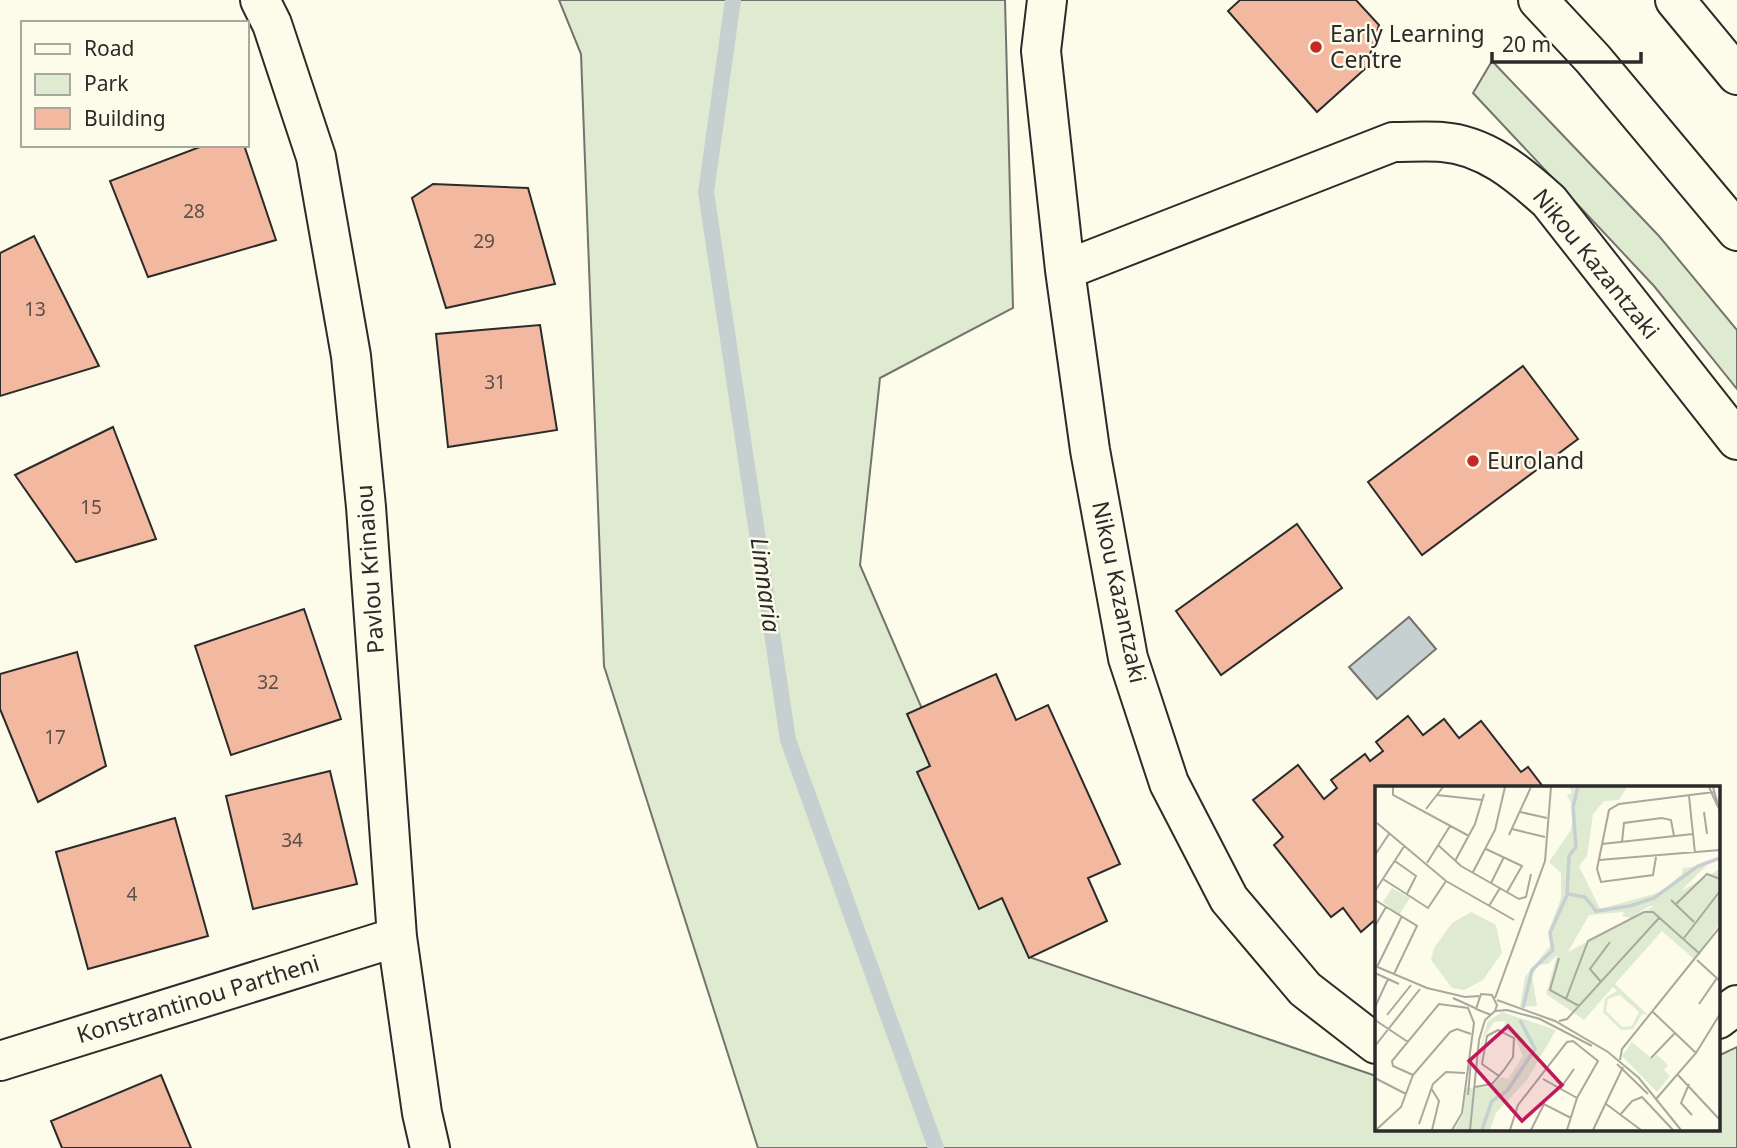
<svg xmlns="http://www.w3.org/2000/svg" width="1737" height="1148" font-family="'Noto Sans',sans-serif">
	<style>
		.green { fill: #deebd1; stroke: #74746e; stroke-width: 2 }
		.water { fill: #c7d0d0; stroke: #74746e; stroke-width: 2 }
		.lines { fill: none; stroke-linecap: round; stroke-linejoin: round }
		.stream { stroke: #c7d0d0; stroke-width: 16 }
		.building { fill: #f2b8a0; stroke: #2b2b2b; stroke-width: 2 }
		.minor-casing { stroke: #2b2b2b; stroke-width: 42 }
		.trunk-casing { stroke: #2b2b2b; stroke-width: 42 }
		.minor { stroke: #fdfbea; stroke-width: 38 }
		.trunk { stroke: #fdfbea; stroke-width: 38 }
		.poi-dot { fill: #c62828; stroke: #fdfbea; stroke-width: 2.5 }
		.labels { text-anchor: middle; stroke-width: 5; stroke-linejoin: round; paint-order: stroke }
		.number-label { font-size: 19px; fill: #5d4e48 }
		.poi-label { font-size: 23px; fill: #2b2b2b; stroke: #fdfbea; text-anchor: start }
		.street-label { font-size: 23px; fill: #2b2b2b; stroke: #fdfbea }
		.water-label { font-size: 24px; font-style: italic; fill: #2b2b2b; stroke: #fdfbea }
		.inset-river { fill: none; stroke: #c7d0d0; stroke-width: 3.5 }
		.inset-road { fill: none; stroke: #a9a89e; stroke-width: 2 }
		.view { fill: #c2185b; fill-opacity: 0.15; stroke: #c2185b; stroke-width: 3.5 }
		.inset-edge { fill: none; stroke: #2b2b2b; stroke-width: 3.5 }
	</style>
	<rect width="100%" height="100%" fill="#fdfbea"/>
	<path class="green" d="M559,0h446l8,308 -133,70 -20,187 169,392 347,119v53h342v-73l19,-9v101h-979l-154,-482 -23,-612z
		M1492,61l167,175 78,94v59l-83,-103 -181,-193z"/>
	<path class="water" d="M1409,617l27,32 -59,50 -28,-32z"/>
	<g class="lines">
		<path class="stream" d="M733,0l-27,192 82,548 148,408"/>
	</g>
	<path class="building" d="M1240,0h116l23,25 -13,43 -49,44 -89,-101z
		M205,145h39l32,95 -128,37 -38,-96z
		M433,184l95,4 27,96 -109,24 -34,-110z
		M34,236l65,130 -99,30v-143z
		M540,325l17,105 -109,17 -12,-113z
		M1523,366l55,73 -156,116 -54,-73z
		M113,427l43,112 -80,23 -61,-87z
		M1297,524l45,64 -121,87 -45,-64z
		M304,609l37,110 -110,36 -36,-109z
		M77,652l29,114 -68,36 -38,-93v-35z
		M996,674l20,46 32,-15 72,159 -32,14 19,43 -78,37 -27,-60 -23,11 -62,-137 13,-6 -23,-52z
		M1408,716l15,19 21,-16 15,19 22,-17 40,51 7,-5 16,21h-168v131l-15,13 -18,-24 -12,9 -57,-72 9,-8 -30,-37 45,-35 26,34 13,-11 -6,-8 34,-26 5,7 13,-10 -7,-9z
		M330,771l27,113 -104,25 -27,-113z
		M175,818l33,118 -120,33 -32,-117z
		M161,1075l30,73h-129l-11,-27z"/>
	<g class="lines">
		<g class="minor-casing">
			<path id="minor" d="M260,0l12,24 44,133 35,199 15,151 31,430 25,176 8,35
				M1047,0l-6,51 24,219 25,180 38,208 41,125 60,116 76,90 71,55
				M1065,270l328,-128c17,0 33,-1 49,0 43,3 77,32 107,59l188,239
				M1718,1019l19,-14
				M0,1061l397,-124"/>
		</g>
		<g class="trunk-casing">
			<path id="trunk" d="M1538,0l55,59 144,172
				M1675,0l62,75"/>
		</g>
		<use href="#minor" class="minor"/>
		<use href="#trunk" class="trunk"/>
	</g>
	<g class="poi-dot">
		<circle cx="1316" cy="47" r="7"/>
		<circle cx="1473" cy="461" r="7"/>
	</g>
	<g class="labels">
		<g class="number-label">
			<text x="194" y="218">28</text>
			<text x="484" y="248">29</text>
			<text x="35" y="316">13</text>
			<text x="495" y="389">31</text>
			<text x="91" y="514">15</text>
			<text x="268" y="689">32</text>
			<text x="55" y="744">17</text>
			<text x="292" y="847">34</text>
			<text x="132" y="901">4</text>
		</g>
		<g class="poi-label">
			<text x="1330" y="42">Early Learning<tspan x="1330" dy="26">Centre</tspan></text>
			<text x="1487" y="469">Euroland</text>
		</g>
		<g class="street-label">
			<text transform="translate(1596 264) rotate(51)" y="8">Nikou Kazantzaki</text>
			<text transform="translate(370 569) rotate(-94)" y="8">Pavlou Krinaiou</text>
			<text transform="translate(1119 592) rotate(78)" y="8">Nikou Kazantzaki</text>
			<text transform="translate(198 999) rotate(-17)" y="8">Konstrantinou Partheni</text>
		</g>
		<g class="water-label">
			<text transform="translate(765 585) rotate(82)" y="8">Limnaria</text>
		</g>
	</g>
	<g transform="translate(1375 786)">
		<rect width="345" height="345" fill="#fdfbea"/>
		<path d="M194,1h58l-8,13 -15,1 -11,13 -6,42 -8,10 21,43 61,-17 21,-18 1,-6 24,-3 -26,26 39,-22v54l-26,36 -32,-28 -47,53 33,31 -6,-1 -9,15 -12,1 -18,-18 2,-14 12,-7 -4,-4 -29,33 -38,-26 11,-39 -9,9 -10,1 -6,11 5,30 -17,1 5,-30 25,-31 -1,-16 12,-32v-25l-12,-11 22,-32 3,-21 -7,-14 5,-2zM274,120h5l-86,46 21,-37 35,-3 -2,4 9,2zM245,209l19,17 -7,14 -10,1 -16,-16 2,-12zM17,102l18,10 -11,17 -16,-13zM96,126l25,13 6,28 -19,27 -19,10 -12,-2 -21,-28 3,-12 18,-25zM127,226l54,18 -29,50 -31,33 -6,17h-36l9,-15 3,-27 25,-1 11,-10 6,2 15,-23 -9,-21 -10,-6 1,-8 -11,1 -10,15 -5,31 3,-28 6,-19zM257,256l20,17 5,-4 11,10 -4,5 6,6 -13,16 -35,-36z" fill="#deebd1" fill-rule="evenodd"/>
		<path class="inset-river" d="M193,108l17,3 11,14 34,-5 24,-8 44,-32 22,-8M148,222l9,-38 21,-20 -3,-17 17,-38 2,-39 7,-9 -3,-40 5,-20M107,344l10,-29 15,-10 28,-42 -15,-29"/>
		<path class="inset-road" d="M18,1v8l76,41M334,1l9,20M338,1l7,25M62,9l45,5M314,10l6,57M51,23l17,-22M145,26l27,6M329,26l3,22M2,37l69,58 68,39M137,43l33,8M134,49l22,-48M247,56l2,-19 38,-5 9,2 3,16M227,58l91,-10M63,59l23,21 58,33 7,-2 5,-23M111,63l36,17 -15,26M0,69l14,-21M281,71l-3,18 -52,7 -4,-13 12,-59 10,-6 95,-12M224,74l121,-10M20,75l21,15 -9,18M80,75l20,-37 9,-30M52,77l23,-37M98,86l22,-42 10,-43M8,93l45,29 18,-27M116,97l13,-26M0,105l30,-46M0,114l42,26 -23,48M296,114l23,22M300,119l32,-31 13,5M114,120l11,-18M0,140l11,-19M309,152l36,-47M184,172l-9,32 29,16M322,174l23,21M0,180l52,22 38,9 14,-1M2,181l25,-51M0,187l24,11M226,196l-11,-13 20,-27M78,212l22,10M120,212l50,-137 6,-74M191,213l22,-58 56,-29h9l47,42M122,214l58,21 53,31 31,26 42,52M324,218l18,-26M0,221l13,-28M120,225l12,-1 33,9 52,27M278,226l43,41M12,229l24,-30M0,234l33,22M184,235l8,-2 92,-101M0,260l45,-57M276,272l24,-25M245,274l2,-11 98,-122M242,278l31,30M302,288l43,46M38,289l-20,-9 -1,-5 47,-57 29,4 6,15 -12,90 -10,17M0,292l31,16M168,293l34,19M314,298l-8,19 11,12M100,301l17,-3 7,-8 5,-6 9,-13 1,-19 -16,-8 -11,6 -5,28 17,12M56,302l8,13 -7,29M185,303l14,-20M93,309l3,-34M281,313l40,-46 24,-39M231,318l35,26M245,329l12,-14 10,-4 31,33M44,338l14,-40 13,-12 19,1M1,344l25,-23 12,-32 37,-43 7,-3 14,5M95,344l9,-90 6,-20 10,-9 2,-6 -5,-10 -11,-1 -5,15 15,6M135,344l8,-25 49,-63 6,-1 25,20 -21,37 -10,32M156,344l13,-26 27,14M218,344l30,-63"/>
		<path class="view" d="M133,240l54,59 -40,36 -53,-60z"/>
		<rect width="345" height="345" class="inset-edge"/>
	</g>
	<rect x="21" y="21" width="228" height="126" fill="#fdfbea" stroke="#a9a89e" stroke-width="2"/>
	<rect x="35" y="44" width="35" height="10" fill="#fdfbea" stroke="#a9a89e" stroke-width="2"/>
	<text x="84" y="56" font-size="21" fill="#2b2b2b">Road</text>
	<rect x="35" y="74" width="35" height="21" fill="#deebd1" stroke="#a9a89e" stroke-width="2"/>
	<text x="84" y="91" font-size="21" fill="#2b2b2b">Park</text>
	<rect x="35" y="108" width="35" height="21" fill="#f2b8a0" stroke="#a9a89e" stroke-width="2"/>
	<text x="84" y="126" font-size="21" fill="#2b2b2b">Building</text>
	<path d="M1492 52v10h149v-10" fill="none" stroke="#2b2b2b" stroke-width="3.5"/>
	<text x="1502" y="52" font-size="21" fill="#2b2b2b" stroke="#fdfbea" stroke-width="5" paint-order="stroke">20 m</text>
</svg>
